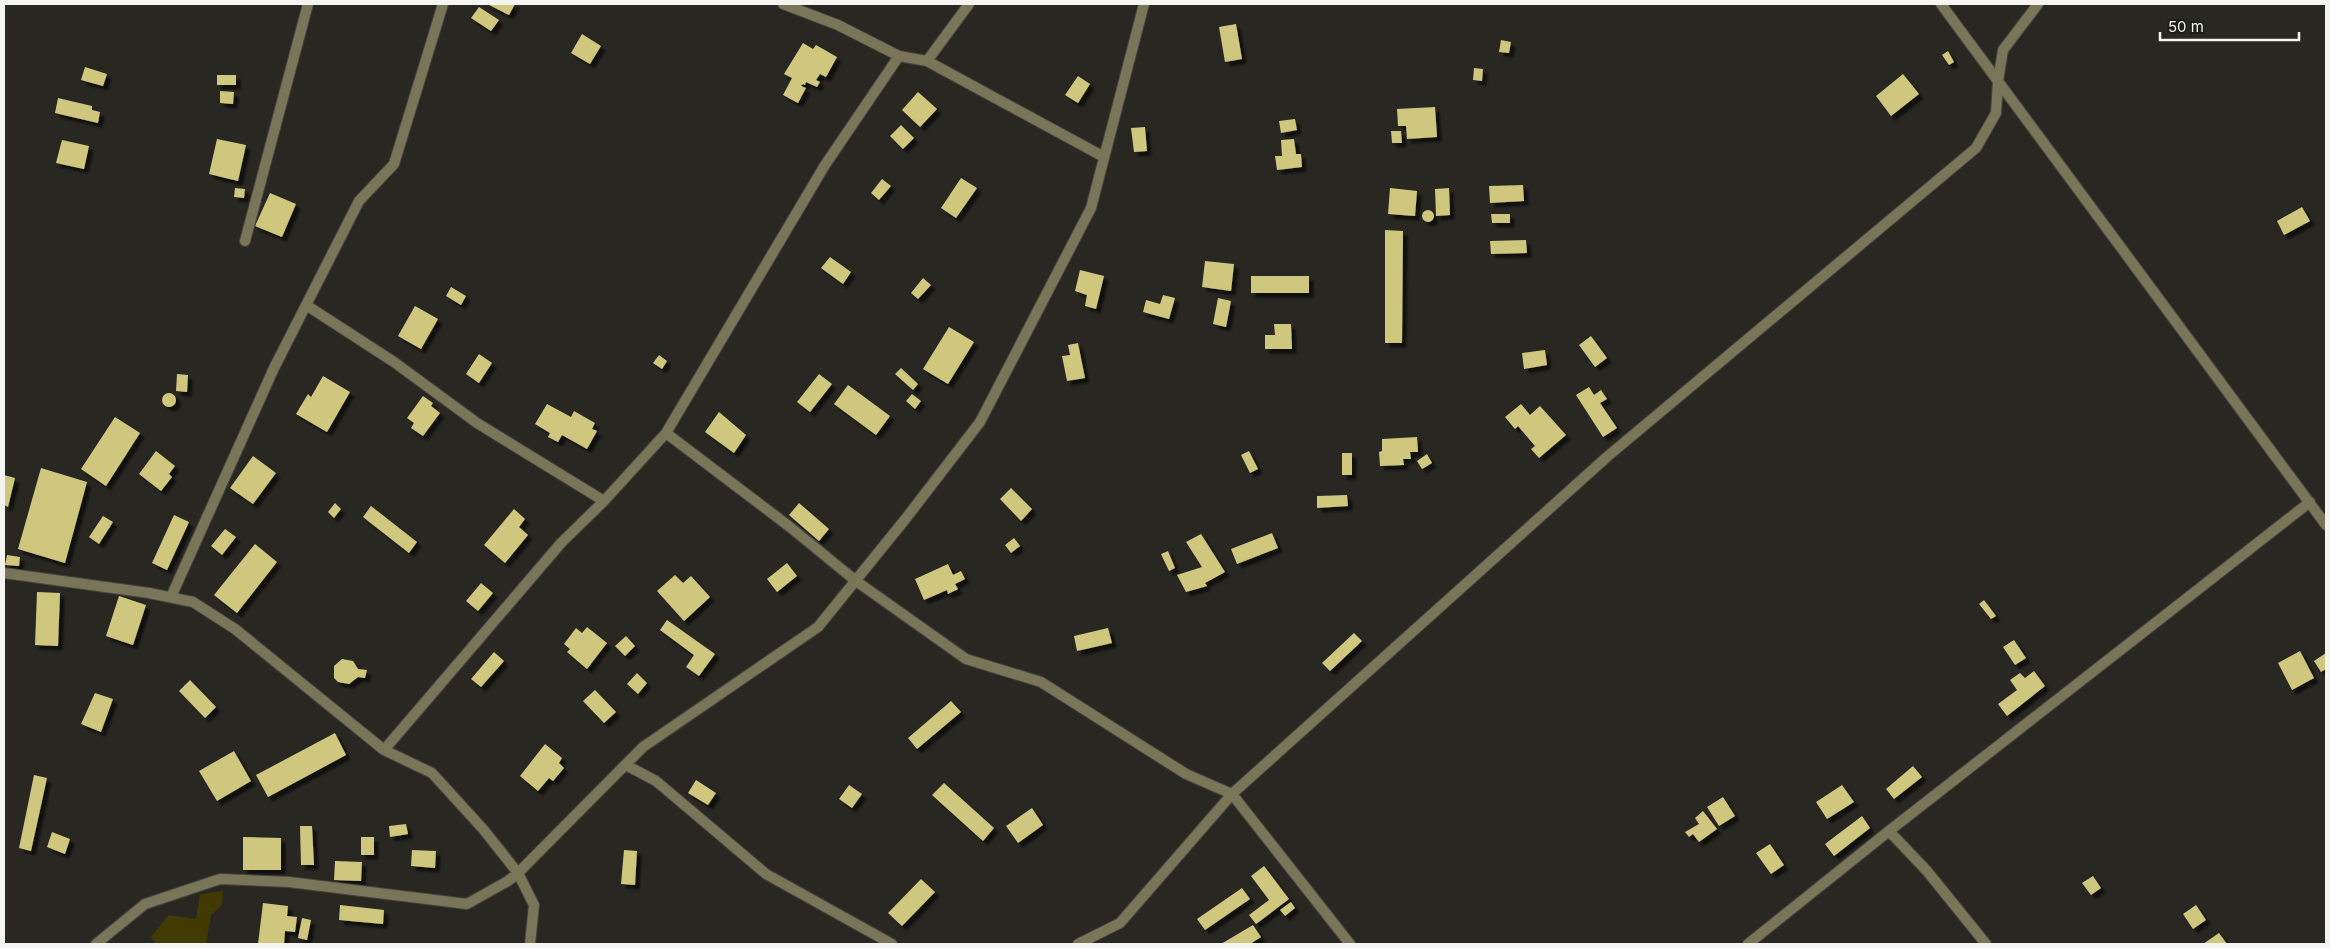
<svg xmlns="http://www.w3.org/2000/svg" width="2330" height="948" font-family="Inter,sans-serif">
	<style>
		.green { fill: #413b03 }
		.building { fill: #d0c77e; filter: url(#shadow) }
		.lines { fill: none; stroke-linecap: round; stroke-linejoin: round }
		.street-casing { stroke: #45443f; stroke-width: 12 }
		.street { stroke: #797559; stroke-width: 10 }
	</style>
	<defs>
		<filter id="shadow"><feDropShadow dx="4.5" dy="4.5" stdDeviation="1" flood-color="#0009"/></filter>
	</defs>
	<rect width="100%" height="100%" fill="#282722"/>
	<path class="green" d="M223,891l-1,14 -11,10 -5,29h-50l-5,-7 18,-22 27,4 4,-25z"/>
	<path class="building" d="M487,4h28l-6,11z
		M479,7l20,13 -8,11 -20,-13z
		M1236,24l6,35 -17,3 -6,-35z
		M582,34l19,12 -11,18 -19,-11z
		M1501,40l10,2 -2,11 -10,-1z
		M803,43l10,6 3,-4 21,12 -11,20 -6,-3 -4,6 4,2 -3,5 -11,-5 -1,3 -2,-1 -2,2 5,2 -8,15 -15,-8 9,-17 -8,-4z
		M1948,51l6,11 -5,3 -7,-10z
		M85,67l22,7 -4,12 -22,-6z
		M1474,68l9,1 -1,12 -9,-1z
		M1903,74l16,20 -28,22 -15,-20z
		M217,75h19v10h-19z
		M1078,76l12,8 -12,19 -13,-8z
		M220,91l14,1 -1,12 -13,-1z
		M918,92l19,17 -17,18 -18,-17z
		M58,98l34,8v4l8,2 -2,11 -43,-10z
		M1435,107l2,30 -30,2 -1,-13h-8l-1,-17z
		M1295,119l2,11 -16,3 -2,-12z
		M901,125l13,13 -11,11 -13,-13z
		M1145,127l2,24 -13,1 -3,-24z
		M1391,131h10l1,12h-10z
		M217,139l29,6 -8,36 -29,-7z
		M1294,139l2,15h5l1,13 -25,3 -2,-14h7l-1,-16z
		M62,140l27,6 -5,23 -28,-6z
		M961,178l16,10 -21,30 -15,-10z
		M882,179l9,7 -12,14 -8,-7z
		M1523,185l1,16 -34,2 -1,-17z
		M235,188l10,1 -1,9 -10,-1z
		M1390,188l27,3 -2,25 -27,-2z
		M1449,188l1,27 -14,1 -1,-27z
		M270,193l26,11 -14,33 -27,-11z
		M2302,207l8,14 -26,14 -7,-14z
		M1422 216a6 6 0 1 1 12 0a6 6 0 1 1-12 0Z
		M1491,214h19v9h-18z
		M1385,230l18,1 -1,112h-17z
		M1526,240l1,13 -36,1 -1,-13z
		M830,257l21,15 -8,12 -22,-16z
		M1205,261l29,3 -3,27 -29,-4z
		M1080,270l24,6 -8,33 -11,-3 2,-11 -12,-4z
		M1251,276h58v17h-58z
		M923,278l8,7 -13,14 -7,-6z
		M451,287l15,9 -5,9 -15,-9z
		M1163,295l12,3 -6,21 -26,-7 3,-12 14,4z
		M1218,298l13,3 -5,26 -13,-3z
		M415,306l23,13 -17,30 -23,-13z
		M1274,324h17l1,25h-27v-14h10z
		M949,327l25,15 -26,42 -25,-15z
		M1591,336l16,22 -12,9 -16,-22z
		M1078,343l7,35 -18,3 -5,-25 8,-1 -2,-10z
		M1545,350l2,15 -23,4 -2,-16z
		M479,354l13,9 -13,20 -13,-9z
		M659,355l8,6 -5,8 -9,-6z
		M901,368l17,16 -5,6 -18,-16z
		M177,374l11,1 -1,17 -11,-1z
		M819,374l13,10 -22,28 -13,-10z
		M323,376l27,16 -23,40 -31,-18 12,-20 3,3z
		M848,385l42,31 -14,19 -42,-31z
		M1589,387l5,8 7,-5 6,9 -7,4 17,25 -14,9 -27,-42z
		M162 400a7 7 0 1 1 14 0a7 7 0 1 1-14 0Z
		M912,394l9,7 -6,8 -9,-8z
		M423,396l10,7 -2,3 9,7 -17,23 -12,-8 3,-5 -7,-5z
		M547,404l24,13 3,-6 21,12 -3,6 5,2 -10,18 -25,-14 -4,7 -10,-5 2,-4 -15,-9z
		M1521,404l9,11 10,-9 26,29 -27,23 -8,-9 4,-3 -17,-20 -3,3 -10,-12z
		M719,412l27,23 -12,18 -29,-21z
		M115,417l25,16 -34,53 -25,-17z
		M1417,437l1,15h-8l1,7h-8l1,6 -24,1 -1,-14 3,-1v-12z
		M156,451l19,15 -6,8 3,3 -11,14 -22,-17z
		M1249,451l9,18 -8,4 -9,-18z
		M1342,453h10v22h-10z
		M1427,454l5,9 -10,6 -5,-8z
		M253,456l23,17 -23,31 -23,-16z
		M41,468l46,14 -22,81 -47,-14z
		M4,475l11,3 -7,29 -4,-2z
		M1011,488l21,21 -11,12 -21,-22z
		M1347,495l1,11 -31,2v-12z
		M335,503l6,6 -7,9 -6,-6z
		M799,503l30,26 -10,12 -30,-26z
		M371,506l46,36 -8,11 -46,-36z
		M514,509l11,10 -6,8 9,8 -23,28 -21,-18z
		M174,515l15,7 -22,48 -15,-7z
		M103,516l10,6 -14,22 -10,-7z
		M225,529l11,8 -14,18 -11,-9z
		M1272,533l6,15 -41,16 -6,-15z
		M1201,534l24,38 -20,11 2,3 -21,6 -9,-17 25,-8 -16,-25z
		M1014,538l6,8 -9,7 -6,-8z
		M255,544l22,18 -40,51 -23,-18z
		M1168,551l7,17 -6,3 -8,-17z
		M7,555l13,2 -1,9 -14,-1z
		M787,563l10,13 -20,16 -10,-13z
		M948,564l5,11 8,-4 4,8 -10,5 3,5 -10,5 -1,-4 -23,10 -9,-21z
		M675,575l8,8 8,-7 19,21 -26,24 -27,-30z
		M481,583l12,10 -15,18 -12,-10z
		M37,592l23,1 -2,53 -23,-1z
		M119,596l27,9 -13,40 -27,-9z
		M1984,600l12,16 -5,3 -12,-15z
		M667,620l48,34 -16,22 -13,-9 8,-12 -34,-25z
		M587,627l20,16 -20,26 -20,-17 3,-3 -6,-5 12,-16 6,5z
		M1108,628l4,15 -35,8 -3,-15z
		M1354,633l8,8 -32,30 -8,-8z
		M626,636l9,10 -10,10 -10,-10z
		M2014,640l12,18 -11,7 -12,-18z
		M2300,651l14,27 -22,12 -14,-27z
		M494,652l10,9 -23,26 -10,-8z
		M2326,653v16l-5,3 -7,-11z
		M342,659l11,2 5,8 9,1 -2,8 -7,-1 -9,7 -11,-2 -4,-4v-12z
		M2034,671l11,15 -38,30 -9,-12 19,-14 -7,-10 10,-7 5,5z
		M637,673l10,10 -9,11 -11,-10z
		M190,680l26,27 -11,11 -26,-27z
		M595,690l21,22 -12,11 -21,-22z
		M95,693l18,6 -12,33 -20,-8z
		M951,701l10,11 -44,37 -9,-11z
		M335,733l11,22 -78,42 -12,-22z
		M545,744l17,14 -3,5 5,5 -11,13 -4,-3 -11,13 -18,-15z
		M234,751l17,30 -34,20 -18,-30z
		M1913,766l9,11 -28,22 -8,-10z
		M34,775l13,3 -16,73 -12,-3z
		M696,780l20,13 -8,12 -20,-12z
		M944,783l50,45 -11,13 -51,-46z
		M849,785l13,9 -10,14 -13,-9z
		M1842,785l12,17 -27,17 -11,-17z
		M1723,797l12,19 -16,10 -12,-19z
		M1032,808l11,17 -25,18 -12,-17z
		M1703,811l14,18 -18,13 -6,-8 -4,3 -4,-5 14,-8 -4,-6z
		M1862,816l8,12 -36,28 -9,-12z
		M406,824l2,10 -18,3 -1,-11z
		M300,826h12l2,39h-13z
		M52,832l18,7 -5,15 -18,-7z
		M243,837l38,1v32h-38z
		M361,837h13v18h-13z
		M1770,844l14,21 -13,9 -15,-21z
		M412,850l24,1 -1,17 -24,-2z
		M624,850l13,1 -2,34 -14,-1z
		M335,861l27,1 -1,19 -27,-1z
		M1264,866l25,33 -33,25 -7,-9 20,-15 -18,-24z
		M2093,876l8,12 -10,7 -9,-12z
		M921,879l14,13 -33,34 -14,-13z
		M1242,888l8,11 -45,31 -8,-11z
		M1291,902l4,6 -10,8 -5,-6z
		M263,903l25,3 -1,10 10,1 -2,15 -10,-1 -1,13h-26z
		M340,905l44,5 -1,14 -44,-4z
		M2196,905l10,15 -13,9 -10,-15z
		M302,918l9,2 -4,20 -9,-2z
		M1253,925l8,12 -11,7h-29z
		M2219,933l8,11h-24z"/>
	<g class="lines">
		<g class="street-casing">
			<path id="street" d="M783,4l55,21 61,31 28,5 177,96
				M1941,4l385,521
				M927,61l42,-57
				M245,241l63,-237
				M306,305l88,57 83,61 127,78
				M666,433l124,94 66,54 110,78 75,23 145,92 46,20 118,150
				M4,573l145,20 44,9 42,27 149,121 48,23 51,56 35,44 16,32 -4,39
				M171,597l103,-229 85,-167 35,-37 49,-160
				M384,750l177,-207 43,-42 62,-68 159,-268 74,-109
				M626,765l30,16 110,93 126,70
				M1889,831l38,40 59,73
				M96,944l49,-40 75,-25 69,3 178,22 41,-23 10,-8 125,-126 175,-120 89,-110 73,-95 111,-214 53,-204
				M1078,944l42,-21 112,-129 376,-338 368,-308 20,-35 2,-32 5,-31 35,-46
				M1748,944l141,-113 421,-329"/>
		</g>
		<use href="#street" class="street"/>
	</g>
	<rect width="2330" height="948" fill="none" stroke="#f4f4f0" stroke-width="10"/>
	<path d="M2160 32v8h139v-8" fill="none" stroke="#f4f4f0" stroke-width="2.5"/>
	<text x="2168" y="32" font-size="15" fill="#f4f4f0" stroke="#1e1e18" stroke-width="4" paint-order="stroke">50 m</text>
</svg>
